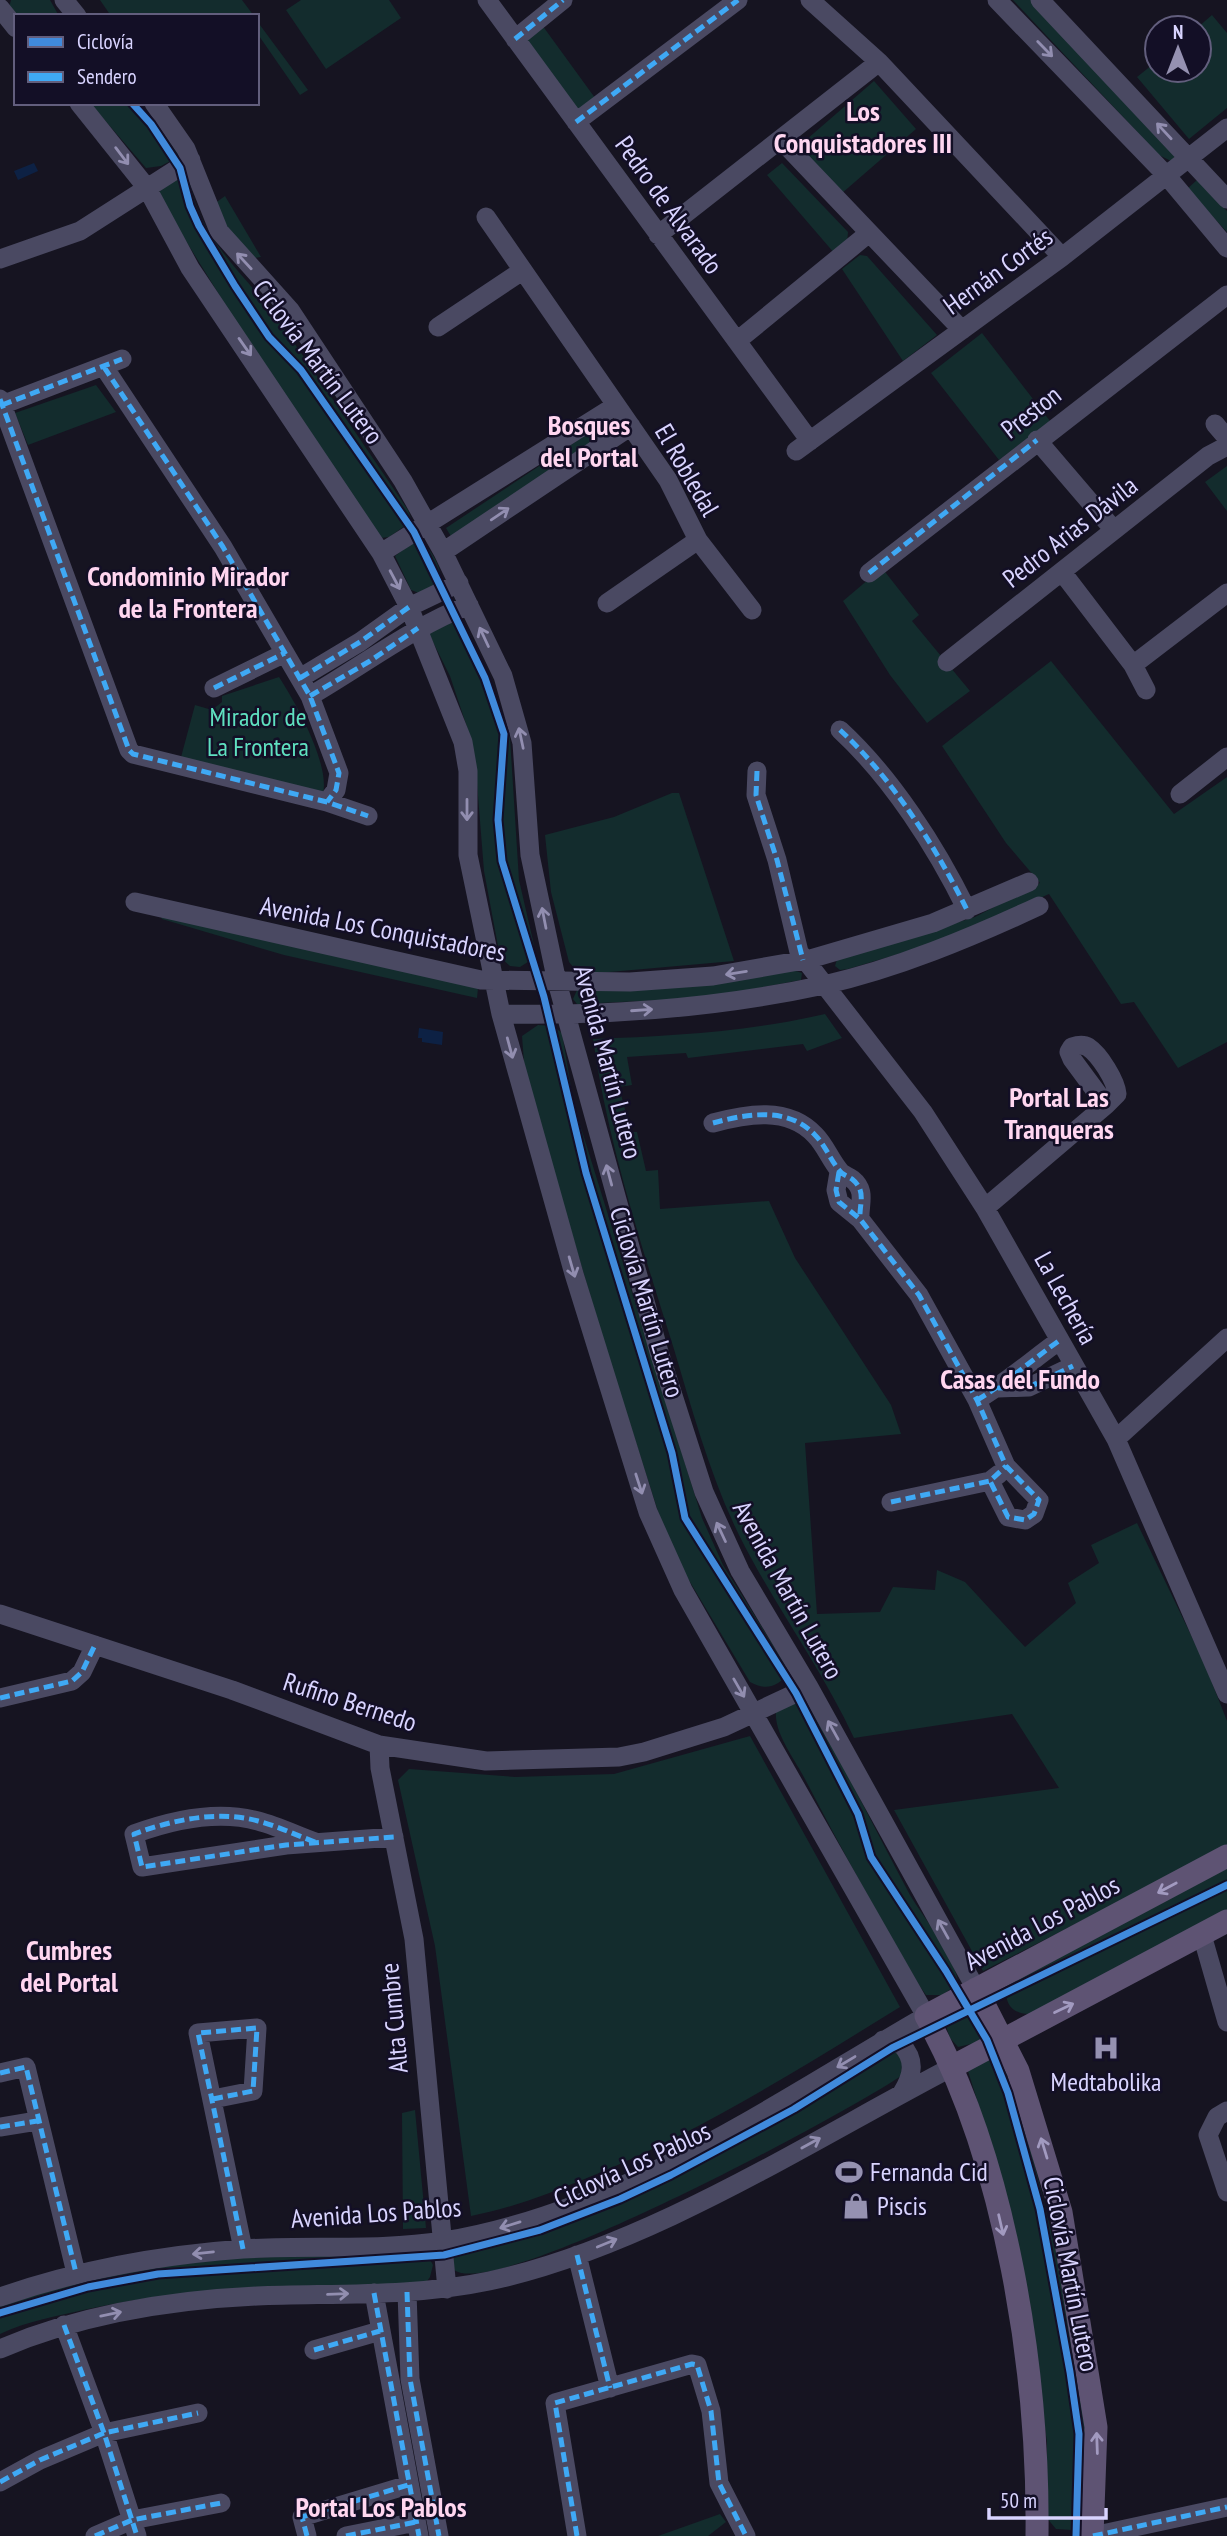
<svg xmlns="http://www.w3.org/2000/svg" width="1227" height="2536" font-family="'PT Sans Narrow',sans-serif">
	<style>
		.green { fill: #132c2d }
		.water { fill: #0d2144 }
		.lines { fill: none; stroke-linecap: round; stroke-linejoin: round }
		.minor { stroke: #4a4962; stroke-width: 19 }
		.major { stroke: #5e5373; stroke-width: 23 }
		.quiet { stroke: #3fa9f5; stroke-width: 5; stroke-dasharray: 10 5; stroke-linecap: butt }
		.cycleway-casing { stroke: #130f26; stroke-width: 11 }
		.cycleway { stroke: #408adc; stroke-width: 7 }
		.oneway { stroke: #928eb0 }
		.oneway2 { stroke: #a29ac0 }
		.labels { text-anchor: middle; stroke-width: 5; stroke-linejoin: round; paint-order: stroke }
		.street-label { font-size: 26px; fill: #d9d4ff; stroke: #130f26 }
		.park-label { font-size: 26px; fill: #5fe0c0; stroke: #130f26 }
		.poi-label { font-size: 26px; fill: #d9d4ff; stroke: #130f26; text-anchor: start }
		.neighbourhood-label { font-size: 28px; font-weight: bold; fill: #ffd6f0; stroke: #130f26 }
	</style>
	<rect width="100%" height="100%" fill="#161421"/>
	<path class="green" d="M11,0h39l9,16h-43l-7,-8z
		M100,0h142l12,16h-143z
		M301,0h88l12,18 -75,51 -40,-59z
		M1013,0h18l144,155 -2,7 -14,-7z
		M1212,15l15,18v75l-38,31 -52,-62 20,-16v9h42v-42h-2z
		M257,21l51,69 -8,5 -43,-62z
		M542,25l56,77 -20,15 -56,-78z
		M874,81l42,48 -75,65 -42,-48z
		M90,103h48l17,17 25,36 -19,10 -15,2z
		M782,163l66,69 -1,11 -12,11 -68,-79z
		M179,175l10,2c9,63 58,98 92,147 43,62 85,124 127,186l4,11 -23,16 -8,1 -137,-203 -79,-128 -6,-15z
		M1197,180l30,31v21l-40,-43z
		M225,196l36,61 -13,2 -19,-21 -15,-34z
		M860,255l7,1 70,79 -34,26 -61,-92z
		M982,333l68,88 -51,39 -68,-87z
		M96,385l20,27 -88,33 -13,-32z
		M607,421l7,10 -162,107 -6,-10z
		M1227,466v45l-22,-29z
		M417,539c13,7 27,30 23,45l-21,9 -8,-3 -16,-34z
		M882,568l37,47 -7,6 58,70 -43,32 -37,-48 -47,-74z
		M460,616l12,22 38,100 9,142 15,65 -3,15 -11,7 -10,-1 -10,-9 -16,-86 -8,-100 -9,-44 -17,-51 -20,-40 -1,-7z
		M1051,661l123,153 53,-37v265l-49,26 -44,-66 -13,2 -72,-110 -100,45 -101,30 -8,1 -5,-4 2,-7 138,-42 65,-34 -34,-40 -64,-97z
		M279,677c17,26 51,87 44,117l-143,-33 15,-56 17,5 10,-8v-6z
		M672,793h7l55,168 -147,13 -12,-5 -6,-7 -18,-70 -6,-57 69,-18z
		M156,908l322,80 -1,10 -193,-43 -122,-36z
		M793,970l9,3 -1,7 -69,13 -68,7 -87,4 -4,-5 4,-9z
		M825,1014l17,24 -35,13 -4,-7 -115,14 -2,-5 -59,4 5,28 -13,2 12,45h6l9,39 12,-1 2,39 109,-8 26,57 96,147 10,29 -96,9 12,171 63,-2 13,-25 42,3 2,-20 28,12 60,65 51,-44 -8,-20 31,-20 -8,-18 46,-22 66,137 24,61v126l-244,124 -89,-161 165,-22 -47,-74 -158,24c-33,-71 -80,-133 -115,-203 -29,-59 -47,-126 -66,-189 -32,-102 -65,-202 -80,-307 79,-3 154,-7 232,-25z
		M538,1025l15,1 9,7 12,72 128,413 21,47 63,101v9c-9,13 -22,15 -36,7l-66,-110 -21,-45 -57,-178 -81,-274 -3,-39z
		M799,1699l7,2c38,63 69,129 104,194 13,22 48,65 48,89l-16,11h-16l-7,-10c-40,-68 -77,-135 -113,-204 -10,-20 -32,-47 -30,-69z
		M750,1736l150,271c-102,63 -202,126 -313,171 -39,16 -75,30 -116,38l-36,-270 -37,-166 11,-11 106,8 99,-3z
		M1227,1865v45l-196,104c-20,1 -29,-13 -23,-32z
		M969,2005h3l16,28 -13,10 -17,4 -8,-9 -6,-18z
		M884,2046l19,9 -2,21c-52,36 -404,226 -447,194l-1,-16 4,-6 99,-31z
		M992,2057l12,4 19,56 37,151 27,164 -5,92 -10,6 -16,-1 -10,-12 1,-75 -9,-63 -47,-234 -23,-74z
		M415,2110l11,118 -23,1 -1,-116z
		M394,2254c14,0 33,-4 39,11l-3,12 -5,7c-112,3 -227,0 -337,25 -30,7 -61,12 -88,25v-32l131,-32 106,-12z
		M720,2514l6,8 -18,14h-50z"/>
	<path class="water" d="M34,163l4,8 -20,9 -4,-9z
		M419,1028l24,4 -1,13 -20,-3v-4h-4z"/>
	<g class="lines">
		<path class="minor" d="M64,0l13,16
			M487,0l323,441
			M810,0l69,62 183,195
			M997,0l169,175 61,73
			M1040,0l187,199
			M0,8l16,20
			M515,39l48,-39
			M154,103l32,46 33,82 71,79 113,171 40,71 60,124 19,67 8,112 27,127 102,370 45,140 36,79 69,116 167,302
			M576,122l162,-122
			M781,140l181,190
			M486,217l182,263 30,60 54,70
			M658,235l221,-173
			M0,259l80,-28 111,-71
			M438,327l84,-56
			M737,341l132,-108
			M104,367l119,180 87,149 29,77 -3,17 -9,12
			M0,399l129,351 4,4 194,48 41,14
			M2,405l120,-46
			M1215,424l12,14
			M1037,440l77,90
			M796,451l266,-194 165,-129
			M443,552l188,-126
			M381,553l234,-147
			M1062,572l71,93 13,25
			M869,573l358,-278
			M607,603l91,-63
			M947,662l261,-206 19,-10
			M1133,665l94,-72
			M300,678l60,-36 49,-35 50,-24
			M214,688l71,-35
			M310,696c52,-30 104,-70 159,-91
			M840,730c52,48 96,117 127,180
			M757,771l-1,24 21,65 22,92 124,160 62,96 131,231 111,255
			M1180,794l47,-37
			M135,902l346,78 149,2 83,-6 97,-17 123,-36 96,-41
			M501,1014c108,2 217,-6 323,-29 74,-17 146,-47 215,-79
			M713,1123c33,-9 75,-17 102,12 10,10 15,24 24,35 3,5 9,6 13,9 15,12 7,25 8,40
			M839,1172l-3,18 3,12 21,17 59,76 58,105 29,66 33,34 -5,14 -9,6 -17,-3 -18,-36
			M985,1208l121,-103 11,-11c-1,-13 -17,-39 -29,-47 -5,-3 -10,-2 -16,0l-3,5 3,7 34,46
			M998,1388l31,-1 44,-21
			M977,1400c29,-17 55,-40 83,-60
			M1116,1439l111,-101
			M891,1502l99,-21 9,-7
			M0,1614l232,76 147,55 107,16 133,-4 25,-5 80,-25 85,-40
			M0,1698l72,-17 10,-9 13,-27
			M379,1745l1,23 34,171 33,350
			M315,1842c-19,-7 -38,-16 -57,-21 -40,-11 -86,-1 -124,13l8,33 144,-22 108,-8
			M1202,1935l25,87
			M883,2040l18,4c15,16 12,31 1,49
			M0,2073l26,-6 50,206
			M213,2099l40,-8 4,-63 -59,5 45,216
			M1227,2111l-10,6 -9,18 19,57
			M0,2127l37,-6
			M577,2255l33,133
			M407,2292l3,87 29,157
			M374,2293l45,243
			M0,2297c78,-27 160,-42 243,-48 67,-4 136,2 201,-8 177,-29 331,-138 482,-225l-243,-426 -35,-78 -74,-238 -73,-260 -33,-159v-84l-5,-29 -54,-135 -28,-54 -191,-285 -43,-80 -68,-85
			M64,2325l40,108 33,103
			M0,2349c81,-35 170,-49 257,-53 78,-3 156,1 232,-15 159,-34 321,-140 465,-215
			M314,2350l66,-19
			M0,2482l40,-22 64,-27 94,-20
			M95,2536l37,-16 89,-17
			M307,2536l-5,-19 106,-32
			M346,2536l70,-14
			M577,2536l-22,-133 137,-39 5,1 14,46 8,72 27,53
			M1093,2536l134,-29"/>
		<path class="major" d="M976,1989l42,82 43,141 35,215 -4,109
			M954,2066l273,-145
			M1037,2536c2,-165 -31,-375 -111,-520l301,-160"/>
		<path class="quiet" d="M515,39l48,-39
			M576,122l162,-122
			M104,367l119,180 87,149 29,77 -3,17 -9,12
			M0,399l129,351 4,4 194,48 41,14
			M2,405l120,-46
			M869,573l168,-133
			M300,678l60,-36 49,-35
			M214,688l71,-35
			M310,696l60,-35 48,-33
			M840,730c52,48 96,117 127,180
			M757,771l-1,24 21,65 26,100
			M713,1123c33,-9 75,-17 102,12 10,10 15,24 24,35 3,5 9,6 13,9 15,12 7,25 8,40
			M839,1172l-3,18 3,12 21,17 59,76 58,105 29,66 33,34 -5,14 -9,6 -17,-3 -18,-36
			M998,1388l31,-1 44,-21
			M977,1400c29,-17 55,-40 83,-60
			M891,1502l99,-21 16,-15
			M0,1698l72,-17 10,-9 13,-27
			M315,1842c-19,-7 -38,-16 -57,-21 -40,-11 -86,-1 -124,13l8,33 144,-22 108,-8
			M0,2073l26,-6 50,206
			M213,2099l40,-8 4,-63 -59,5 45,216
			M0,2127l37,-6
			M577,2255l33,133
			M407,2292l3,87 29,157
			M374,2293l45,243
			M64,2325l40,108 33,103
			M314,2350l66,-19
			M0,2482l40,-22 64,-27 94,-20
			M95,2536l37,-16 89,-17
			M307,2536l-5,-19 106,-32
			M346,2536l70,-14
			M577,2536l-22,-133 137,-39 5,1 14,46 8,72 27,53
			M1093,2536l134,-29"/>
		<g class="cycleway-casing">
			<path id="cycleway" d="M132,103l19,21 29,44 10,38 9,20 36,60 34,51 32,33 113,162 71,146 19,56 -6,86 4,41 42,136 42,176 86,280 13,65 111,175 62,121 13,43 75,114 41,69 21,53 32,116 30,163 9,62 -3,102
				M0,2313l88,-26 70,-13 286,-19 96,-25 80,-31 51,-24 123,-66 98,-61 335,-163"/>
		</g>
		<use href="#cycleway" class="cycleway"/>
	</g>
	<defs><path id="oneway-shaft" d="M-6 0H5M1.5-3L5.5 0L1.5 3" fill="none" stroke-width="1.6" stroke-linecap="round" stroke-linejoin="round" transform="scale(1.75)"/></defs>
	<g class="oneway">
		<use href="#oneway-shaft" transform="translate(1045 49) rotate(46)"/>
		<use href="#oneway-shaft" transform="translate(1164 131) rotate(-133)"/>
		<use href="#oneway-shaft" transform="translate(122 156) rotate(53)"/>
		<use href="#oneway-shaft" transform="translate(244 261) rotate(-133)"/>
		<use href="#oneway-shaft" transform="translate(245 347) rotate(55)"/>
		<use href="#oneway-shaft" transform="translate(500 514) rotate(-34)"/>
		<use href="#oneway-shaft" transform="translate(395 580) rotate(62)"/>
		<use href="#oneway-shaft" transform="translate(484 637) rotate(-115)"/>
		<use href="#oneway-shaft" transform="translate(521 738) rotate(-102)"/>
		<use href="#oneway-shaft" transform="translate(467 810) rotate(90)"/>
		<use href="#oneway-shaft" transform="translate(544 918) rotate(-101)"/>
		<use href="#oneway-shaft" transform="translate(736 973) rotate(171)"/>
		<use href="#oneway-shaft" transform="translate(642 1010) rotate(-4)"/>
		<use href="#oneway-shaft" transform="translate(510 1048) rotate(75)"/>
		<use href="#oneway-shaft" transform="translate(609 1175) rotate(-105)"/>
		<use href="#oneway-shaft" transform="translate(572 1267) rotate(74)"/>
		<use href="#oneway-shaft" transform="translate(639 1484) rotate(72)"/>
		<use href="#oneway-shaft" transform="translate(721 1532) rotate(-115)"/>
		<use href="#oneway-shaft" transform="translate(739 1688) rotate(60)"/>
		<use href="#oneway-shaft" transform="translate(833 1730) rotate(-119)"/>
		<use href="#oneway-shaft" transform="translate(943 1929) rotate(-119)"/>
		<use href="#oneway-shaft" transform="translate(846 2062) rotate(149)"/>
		<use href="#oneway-shaft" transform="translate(811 2143) rotate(-29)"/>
		<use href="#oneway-shaft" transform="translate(510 2225) rotate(163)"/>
		<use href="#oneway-shaft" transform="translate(607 2243) rotate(-22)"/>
		<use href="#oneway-shaft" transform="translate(203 2253) rotate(174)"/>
		<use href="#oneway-shaft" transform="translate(338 2294) rotate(-2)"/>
		<use href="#oneway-shaft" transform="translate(111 2314) rotate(-12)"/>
	</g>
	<g class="oneway2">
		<use href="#oneway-shaft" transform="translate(1167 1888) rotate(152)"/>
		<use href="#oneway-shaft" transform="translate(1064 2008) rotate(-26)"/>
		<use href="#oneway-shaft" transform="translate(1044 2148) rotate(-107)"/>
		<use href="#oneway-shaft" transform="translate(1001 2225) rotate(77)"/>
		<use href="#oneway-shaft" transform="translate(1097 2443) rotate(-92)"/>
	</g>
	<defs>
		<g id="hospital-bare" transform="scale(2.1)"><path d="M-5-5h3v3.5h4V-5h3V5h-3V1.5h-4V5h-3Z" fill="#9591b1" stroke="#130f26" stroke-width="2.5" paint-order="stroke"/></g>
		<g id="stadium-bare" transform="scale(2.1)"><path d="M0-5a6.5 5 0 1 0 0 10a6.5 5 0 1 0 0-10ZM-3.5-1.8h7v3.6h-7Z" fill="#9591b1" stroke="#130f26" stroke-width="2.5" paint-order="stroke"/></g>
		<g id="shop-bare" transform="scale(2.1)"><path d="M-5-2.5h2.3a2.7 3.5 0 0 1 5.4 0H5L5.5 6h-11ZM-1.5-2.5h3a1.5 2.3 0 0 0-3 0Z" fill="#9591b1" stroke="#130f26" stroke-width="2.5" paint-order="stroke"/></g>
	</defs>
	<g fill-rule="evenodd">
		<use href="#hospital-bare" x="1106" y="2048"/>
		<use href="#stadium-bare" x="849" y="2172"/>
		<use href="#shop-bare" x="856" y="2206"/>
	</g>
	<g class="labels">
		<g class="street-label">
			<text transform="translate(669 205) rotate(54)" y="9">Pedro de Alvarado</text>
			<text transform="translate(998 271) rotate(-36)" y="9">Hernán Cortés</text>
			<text transform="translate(318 362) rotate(53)" y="9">Ciclovía Martín Lutero</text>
			<text transform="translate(1031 412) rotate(-38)" y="9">Preston</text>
			<text transform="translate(687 470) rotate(60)" y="9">El Robledal</text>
			<text transform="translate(1070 532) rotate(-38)" y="9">Pedro Arias Dávila</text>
			<text transform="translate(383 929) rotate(11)" y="9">Avenida Los Conquistadores</text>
			<text transform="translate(608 1062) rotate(75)" y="9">Avenida Martín Lutero</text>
			<text transform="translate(1066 1298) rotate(61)" y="9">La Lechería</text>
			<text transform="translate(647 1302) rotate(73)" y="9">Ciclovía Martín Lutero</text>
			<text transform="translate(788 1590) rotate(61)" y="9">Avenida Martín Lutero</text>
			<text transform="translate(350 1702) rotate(18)" y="9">Rufino Bernedo</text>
			<text transform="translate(1042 1923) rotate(-28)" y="9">Avenida Los Pablos</text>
			<text transform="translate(394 2018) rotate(-95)" y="9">Alta Cumbre</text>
			<text transform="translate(632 2165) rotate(-25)" y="9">Ciclovía Los Pablos</text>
			<text transform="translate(376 2213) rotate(-4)" y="9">Avenida Los Pablos</text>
			<text transform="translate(1071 2274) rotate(79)" y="9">Ciclovía Martín Lutero</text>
		</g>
		<g class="park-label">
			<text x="258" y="726">Mirador de<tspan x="258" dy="30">La Frontera</tspan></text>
		</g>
		<g class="poi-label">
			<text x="1106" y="2091" text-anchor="middle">Medtabolika</text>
			<text x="870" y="2181">Fernanda Cid</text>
			<text x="877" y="2215">Piscis</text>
		</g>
		<g class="neighbourhood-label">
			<text x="863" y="121">Los<tspan x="863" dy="32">Conquistadores III</tspan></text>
			<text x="589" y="435">Bosques<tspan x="589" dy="32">del Portal</tspan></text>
			<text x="188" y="586">Condominio Mirador<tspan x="188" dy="32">de la Frontera</tspan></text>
			<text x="1059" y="1107">Portal Las<tspan x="1059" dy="32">Tranqueras</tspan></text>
			<text x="1020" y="1389">Casas del Fundo</text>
			<text x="69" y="1960">Cumbres<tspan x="69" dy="32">del Portal</tspan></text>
			<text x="381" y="2517">Portal Los Pablos</text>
		</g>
	</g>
	<rect x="14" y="14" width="245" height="91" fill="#130f26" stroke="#625e7d" stroke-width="2"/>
	<rect x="28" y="37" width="35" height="10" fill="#408adc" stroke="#625e7d" stroke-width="2"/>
	<text x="77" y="49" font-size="21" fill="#d9d4ff">Ciclovía</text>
	<rect x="28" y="72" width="35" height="10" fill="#3fa9f5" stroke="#625e7d" stroke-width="2"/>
	<text x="77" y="84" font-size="21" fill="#d9d4ff">Sendero</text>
	<g transform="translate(1178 49)"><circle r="33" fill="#130f26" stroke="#625e7d" stroke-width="2"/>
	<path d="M0-5L12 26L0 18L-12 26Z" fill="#9591b1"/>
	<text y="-10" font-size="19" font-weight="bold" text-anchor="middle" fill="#d9d4ff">N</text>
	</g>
	<path d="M989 2508v10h117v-10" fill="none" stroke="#d9d4ff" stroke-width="3.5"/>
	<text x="1000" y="2508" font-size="21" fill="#d9d4ff" stroke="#130f26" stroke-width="5" paint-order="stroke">50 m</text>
</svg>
